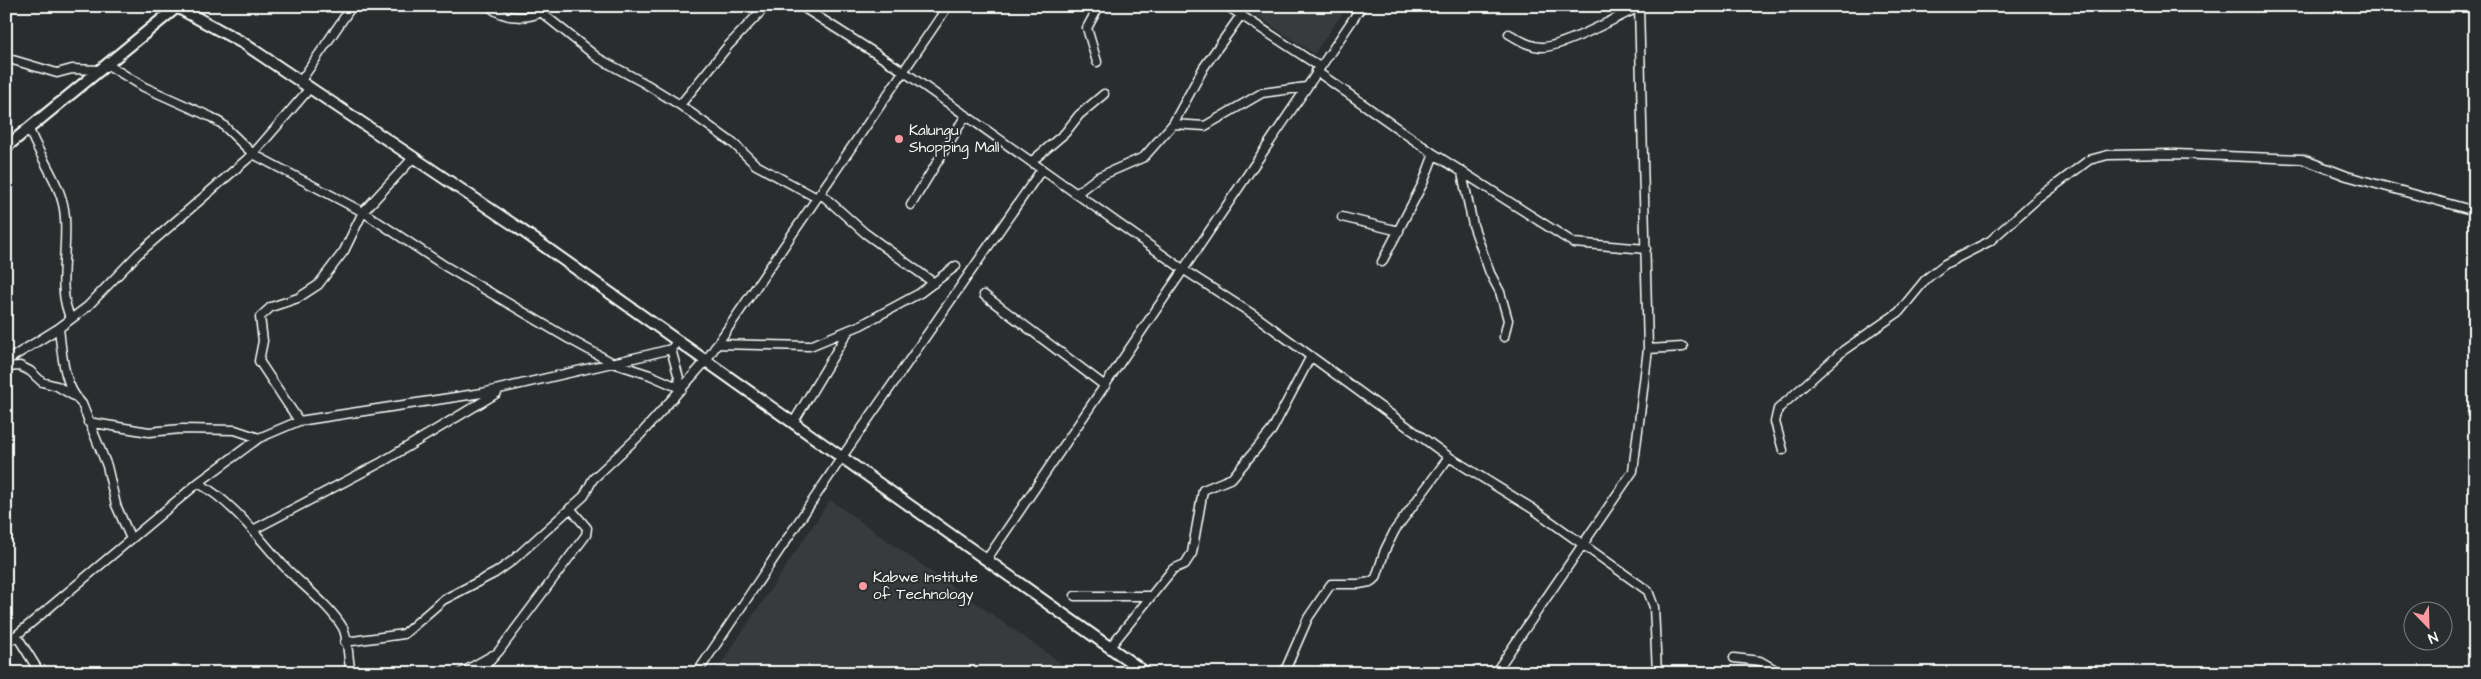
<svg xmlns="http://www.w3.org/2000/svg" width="2481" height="679" font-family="'Architects Daughter',sans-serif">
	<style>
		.built { fill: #373a3b }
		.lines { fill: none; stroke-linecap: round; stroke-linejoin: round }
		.street-casing { stroke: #fff; stroke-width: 11 }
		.secondary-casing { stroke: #fff; stroke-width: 14 }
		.street { stroke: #2a2d2e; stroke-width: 8 }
		.secondary { stroke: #2a2d2e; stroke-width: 10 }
		.poi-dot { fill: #ff9aa2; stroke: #2a2d2e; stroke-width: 2 }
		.labels { text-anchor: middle; stroke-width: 4; stroke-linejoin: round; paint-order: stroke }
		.poi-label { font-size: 15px; fill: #fff; stroke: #2a2d2e; text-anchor: start }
	</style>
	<rect width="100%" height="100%" fill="#2a2d2e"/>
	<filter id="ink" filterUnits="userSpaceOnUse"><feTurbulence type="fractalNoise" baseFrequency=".02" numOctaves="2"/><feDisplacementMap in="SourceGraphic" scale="10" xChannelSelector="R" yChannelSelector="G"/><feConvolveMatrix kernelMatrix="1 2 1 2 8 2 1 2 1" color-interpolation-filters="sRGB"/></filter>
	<g filter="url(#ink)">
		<path class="built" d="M1243,6h105l-34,48z
			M830,500l245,173h-360z"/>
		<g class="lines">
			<g class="street-casing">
				<path id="street" d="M489,6c15,14 46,15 59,0
					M801,6l102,65 281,199 73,47 192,140 84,52 115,82 6,16 3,66
					M1227,6l93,61
					M542,13l56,45 48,26 34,21 54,39 22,21 61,33
					M1509,34c11,6 19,12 32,13 20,1 77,-30 98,-40
					M6,58l51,15 15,-4 28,1
					M1097,62l-10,-34 12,-22
					M108,65l36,22 67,30 11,7 31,30 110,58 82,54 124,73 44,24 37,12 32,14
					M1316,71l118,83 140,89 72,6
					M300,82l52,-76
					M680,105l48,-59 38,-40
					M1173,124l31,-57 37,-52
					M29,129c9,25 31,54 35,80 6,35 -9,79 7,110
					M1031,162l34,-29 14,-18 25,-21
					M1462,173l11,52 17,48 10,19 8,28 -4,17
					M820,193l45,40 69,50
					M1076,194l22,-17 46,-20 29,-33 32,2 57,-33 44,-6
					M911,205l55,-90
					M1342,217l57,14
					M1382,262l41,-79 11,-29
					M984,295l121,91
					M59,328c3,26 4,57 23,76l25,62 9,39 15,34
					M717,344l93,2 51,-21 59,-32 36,-27
					M671,349l11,40
					M1648,349l35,-2
					M6,361l53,-33 28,-21 51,-53 115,-100 57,-66
					M6,367l14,-1 10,5 12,11 15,4 17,10
					M299,421l-40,-60 4,-20 -3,-24 11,-10 27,-9 20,-13 26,-34 19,-39 51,-55
					M88,422l61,10 32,-3 54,1 24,8 40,-17 183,-28 169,-39 20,-5 6,-7
					M793,423l56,-93
					M1783,450l-8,-28 3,-13 66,-59 55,-38 27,-33 19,-15 45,-23 47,-42 52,-39 19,-5 67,-1 127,5 45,17 128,35
					M198,483c35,19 58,52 84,81 20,22 46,39 61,64 5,9 5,33 8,45
					M253,530l129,-68 115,-69
					M987,559l375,-553
					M1075,596h76
					M17,636l23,37
					M345,642l59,-8 39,-34 52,-27 17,-12 72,-65 9,-17 47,-44 65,-73 243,-356
					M6,644l192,-161 61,-45
					M1110,647l63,-78 12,-5 7,-11 11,-63 29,-12 40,-48 39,-74
					M1734,658l26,3 21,12
					M461,673l32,-18
					M479,673l20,-22 87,-116 1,-7 -17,-20
					M697,673l145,-216 200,-288
					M1284,673l24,-55 23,-34h28l11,-2 6,-4 9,-28 10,-20 54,-73
					M1328,673v-1
					M1495,673l138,-202 15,-122 -9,-343"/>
			</g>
			<g class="secondary-casing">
				<path id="secondary" d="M175,6l68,37 274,184 629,446
					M6,147l171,-140"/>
			</g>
			<use href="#street" class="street"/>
			<use href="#secondary" class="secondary"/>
		</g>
	</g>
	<g class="poi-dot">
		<circle cx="899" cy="139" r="5"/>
		<circle cx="863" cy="586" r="5"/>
	</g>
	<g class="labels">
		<g class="poi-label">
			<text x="909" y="135">Kalungu<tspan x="909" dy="17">Shopping Mall</tspan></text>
			<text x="873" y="582">Kabwe Institute<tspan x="873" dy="17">of Technology</tspan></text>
		</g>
	</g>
	<rect width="2481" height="679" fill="none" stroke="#2a2d2e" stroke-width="25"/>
	<rect x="12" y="12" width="2456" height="654" fill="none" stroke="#fff" stroke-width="2" filter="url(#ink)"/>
	<g transform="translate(2428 626) rotate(157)"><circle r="24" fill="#2a2d2e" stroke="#7f8182"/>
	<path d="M0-4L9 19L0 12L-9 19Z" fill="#ff9aa2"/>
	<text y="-8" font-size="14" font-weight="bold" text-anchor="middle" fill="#ffffff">N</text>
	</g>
</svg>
